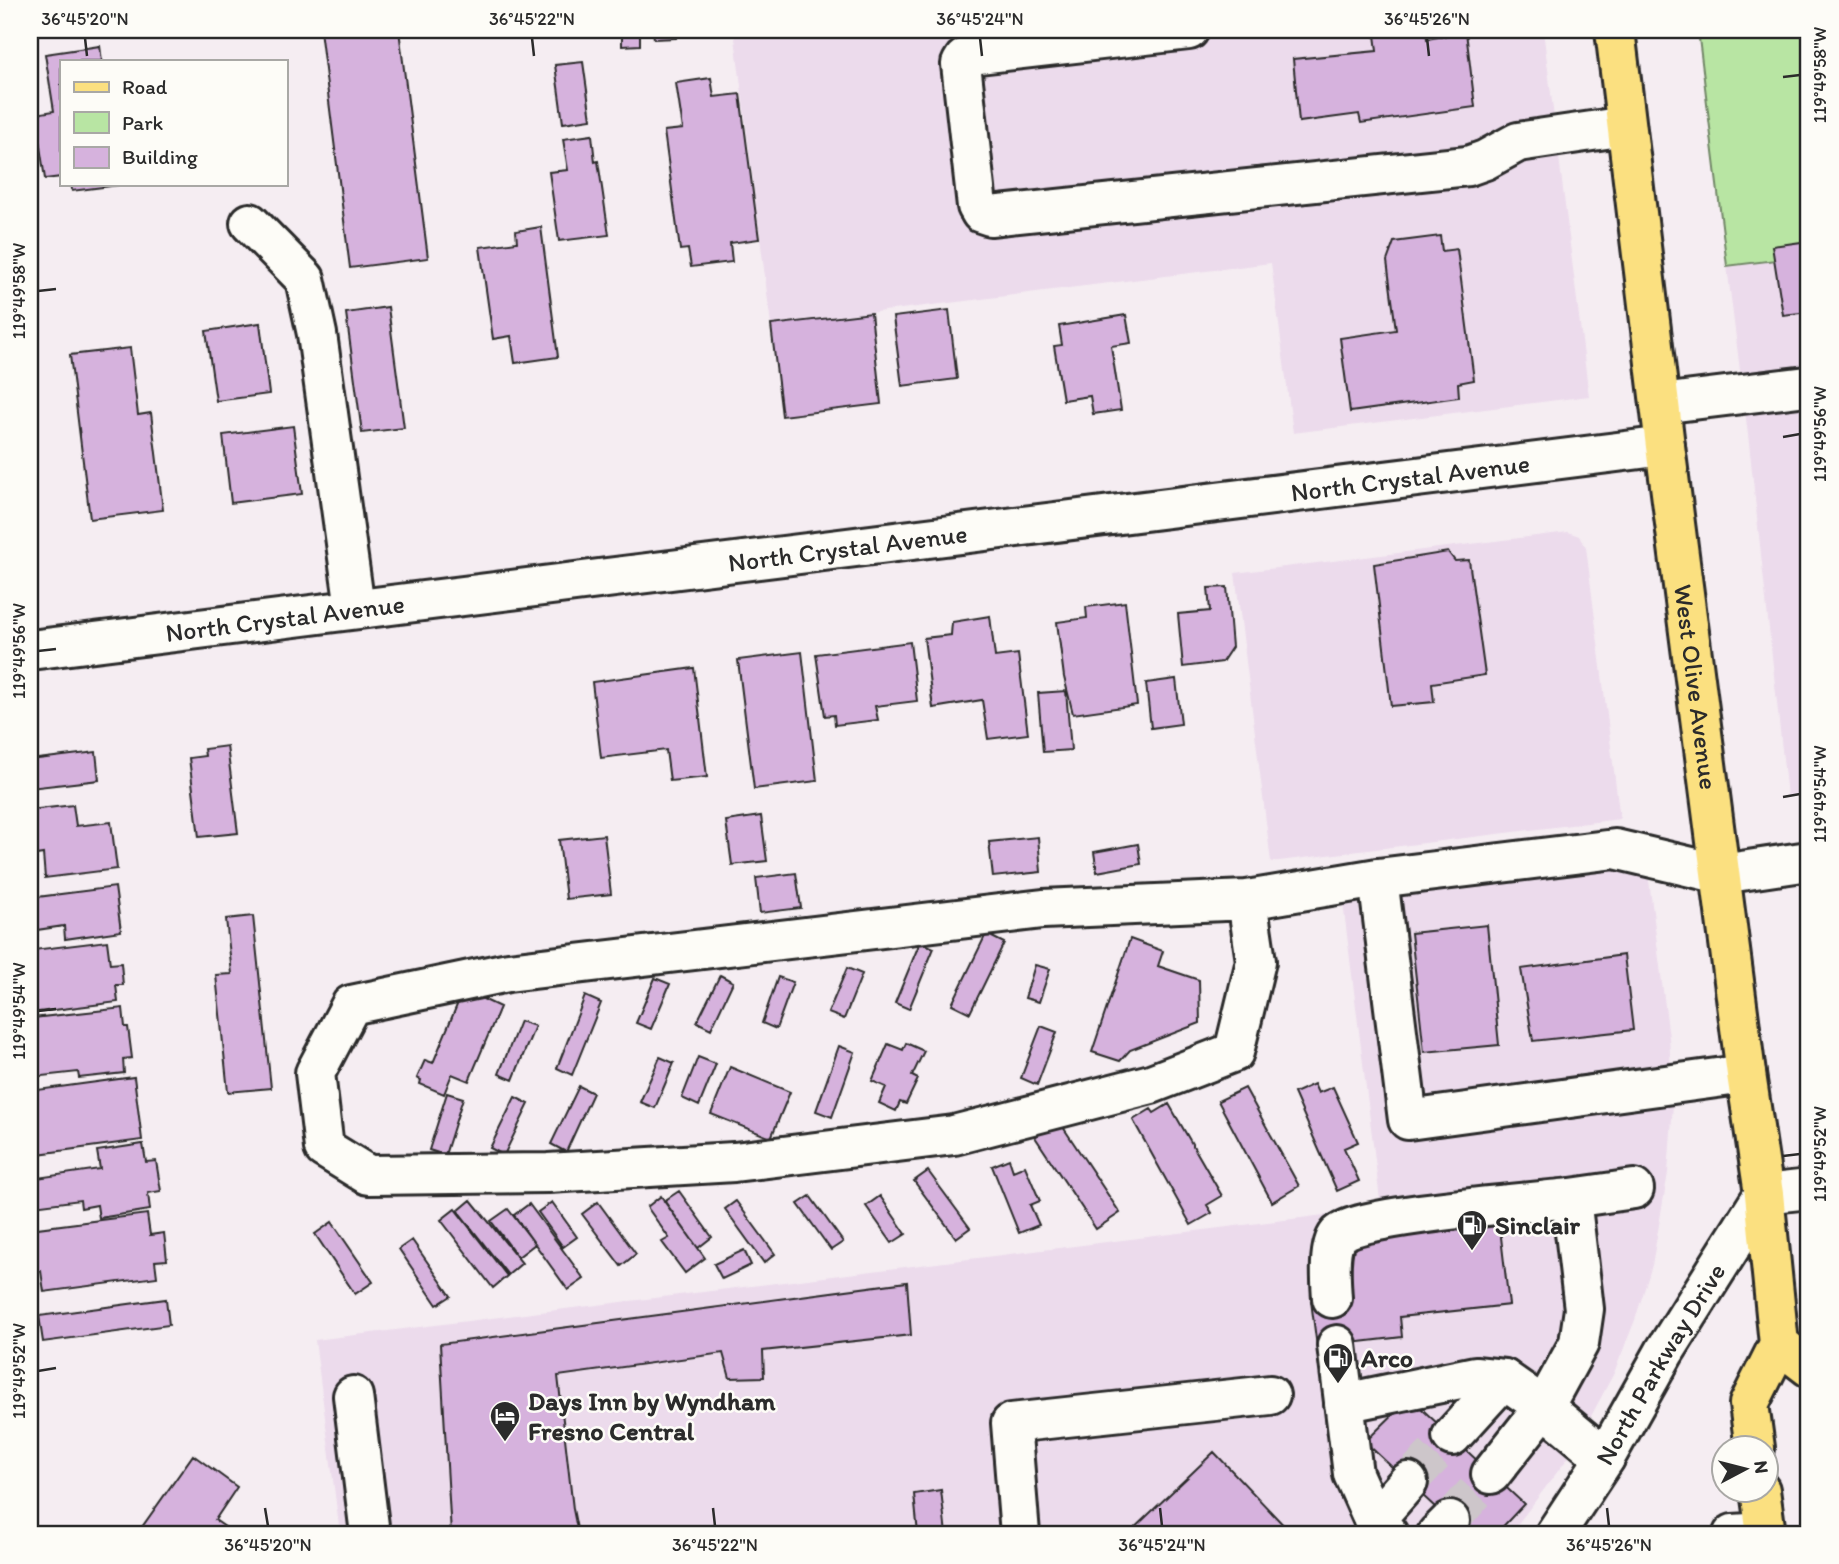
<svg xmlns="http://www.w3.org/2000/svg" width="1839" height="1564" font-family="Itim,sans-serif">
	<style>
		.built { fill: #ecdbec }
		.green { fill: #b8e5a3; stroke: #728867; stroke-width: 2 }
		.building { fill: #d6b2dd; stroke: #2b2b2b; stroke-width: 2 }
		.lines { fill: none; stroke-linecap: round; stroke-linejoin: round }
		.minor-tunnel { stroke: #cdc6ca; stroke-width: 38; stroke-dasharray: 38 19; stroke-linecap: butt }
		.minor-casing { stroke: #2b2b2b; stroke-width: 44 }
		.major-casing { stroke: #2b2b2b; stroke-width: 44 }
		.minor { stroke: #fdfcf7; stroke-width: 38 }
		.major { stroke: #fbe080; stroke-width: 38 }
		.ticks { fill: none; stroke: #2b2b2b; stroke-width: 2.5 }
		.labels { text-anchor: middle; stroke-width: 5; stroke-linejoin: round; paint-order: stroke }
		.street-label { font-size: 26px; fill: #2b2b2b; stroke: #fdfcf7 }
		.poi-label { font-size: 26px; font-weight: bold; fill: #2b2b2b; stroke: #fdfcf7; text-anchor: start }
		.neatline { fill: none; stroke: #2b2b2b; stroke-width: 2.5 }
		.ticks-label { font-size: 18px; text-anchor: middle; fill: #2b2b2b }
	</style>
	<rect width="100%" height="100%" fill="#f5edf2"/>
	<filter id="ink" filterUnits="userSpaceOnUse"><feTurbulence type="fractalNoise" baseFrequency=".0143" numOctaves="2"/><feDisplacementMap in="SourceGraphic" scale="14" xChannelSelector="R" yChannelSelector="G"/><feConvolveMatrix kernelMatrix="1 2 1 2 8 2 1 2 1" color-interpolation-filters="sRGB"/></filter>
	<g filter="url(#ink)">
		<path class="built" d="M734,30h809l46,366 -296,37 -22,-170 -500,62z
			M1809,256v537l-22,3 -38,-353 -22,-177z
			M1568,532l11,4 7,11 34,272 -349,43 -36,-289z
			M1647,865l22,172 4,67 -5,69 -16,92 -17,55 -21,53 -43,81 -61,80h-1170l-25,-194 1066,-132 -38,-305z"/>
		<path class="green" d="M1698,30h111v226l-82,10z"/>
		<path class="building" d="M320,30h79l29,228 -78,10z
			M622,30h18v15l-18,1z
			M653,30h23v8l-22,1z
			M1426,30l1,9 39,-7 9,75 -114,16 -2,-9 -60,8 -6,-63 84,-8 -2,-16z
			M100,46l2,15h-41v116l-16,2 -10,-65 19,-3 -9,-57z
			M583,62l8,57 -28,4 -8,-58z
			M711,78l3,19 26,-3 19,145 -29,4 2,19 -41,5 -3,-18 -8,1 -16,-119 19,-2 -7,-46z
			M592,135l3,27 3,-1 11,74 -50,6 -10,-69 19,-2 -5,-31z
			M71,184h47v1l-46,6z
			M541,227l17,130 -43,6 -4,-27 -18,3 -13,-92 37,-5 -1,-11z
			M1440,236l2,15 15,-2 17,131 -16,3 1,14 -109,15 -10,-74 56,-8 -9,-69 7,-19z
			M1809,241v71l-26,3 -11,-69z
			M388,307l16,121 -42,5 -16,-120z
			M949,310l8,69 -55,7 -9,-69z
			M871,313l10,91 -99,12 -11,-91z
			M1126,315l5,28 -20,3 10,64 -28,4 -3,-18 -27,4 -9,-54 8,-1 -3,-19z
			M260,323l9,71 -53,7 -10,-70z
			M130,348l8,67 13,-2 12,97 -73,9 -20,-164z
			M293,426l9,68 -71,9 -8,-68z
			M1448,552l7,9 14,-1 16,115 -53,8 2,19 -43,4 -17,-142z
			M1227,587l5,60 -10,15 -39,5 -5,-53 32,-3 -2,-23z
			M1125,602l12,103 -64,9 -9,-37 -7,-55 30,-4 -1,-11z
			M990,616l5,41 23,-3 10,80 -40,5 -6,-39 -49,8 -9,-70 27,-3 1,-13z
			M910,642l7,59 -42,5 3,14 -43,5 -1,-10 -9,1 -9,-62z
			M802,652l15,129 -63,8 -16,-129z
			M694,668l13,109 -37,4 -4,-31 -65,8 -9,-76z
			M1176,679l5,45 -30,4 -5,-45z
			M1066,691l5,59 -28,2 -5,-59z
			M227,746l11,87 -39,4 -10,-79 16,-2 -1,-7z
			M96,752l3,28 -69,8v-28z
			M73,805l3,21 35,-4 6,47 -72,9 -2,-24 -13,2v-46z
			M761,816l6,45 -35,4 -6,-44z
			M604,835l7,59 -45,5 -7,-59z
			M1038,837l3,35 -48,5 -4,-35z
			M1138,844l3,20 -44,8 -3,-20z
			M796,873l5,35 -41,5 -4,-35z
			M115,887l6,44 -56,8 -1,-13 -34,5v-33z
			M253,916l18,172 -43,4 -12,-117 16,-1 -6,-55z
			M1487,925l12,120 -75,7 -13,-119z
			M986,934l18,9 -34,70 -18,-9z
			M1130,939l33,12 -5,15 41,14 1,43 -70,27 -10,11 -28,-9z
			M107,941l3,23 11,-1 2,22h-7l2,17 -88,11v-37l6,-1 -3,-25z
			M920,942l14,6 -25,61 -14,-6z
			M1624,955l9,75 -100,11 -12,-72z
			M1035,965l15,4 -11,33 -14,-4z
			M847,968l15,6 -18,45 -16,-6z
			M720,975l13,7 -22,47 -14,-7z
			M778,977l15,5 -17,47 -14,-6z
			M655,978l15,6 -19,45 -15,-6z
			M464,988l19,9v2l17,8 -31,74 -17,-7 -8,20 -24,-10 1,-4 -4,-2 8,-18 8,3z
			M585,996l16,7 -29,72 -15,-7z
			M123,1008l2,19h3l4,31 -9,1 1,14 -45,5 -1,-6 -45,5v-6h-3v-30l6,-1 -3,-22z
			M520,1021l15,5 -22,54 -14,-6z
			M1041,1026l16,6 -20,53 -16,-7z
			M906,1043l18,8 -12,25 6,3 -12,25 -6,-2 -4,9 -17,-8 7,-16 -14,-6 16,-37 15,6z
			M839,1046l16,6 -23,65 -16,-6z
			M660,1057l14,6 -19,45 -15,-6z
			M698,1057l18,7 -17,42 -17,-8z
			M730,1067l60,25 -19,46 -60,-24z
			M134,1077l8,63 -112,15v-64z
			M1314,1084l4,9 15,-6 25,55 -14,6 15,33 -22,10 -43,-98z
			M579,1086l14,7 -27,59 -15,-8z
			M1245,1088l54,98 -27,16 -54,-101z
			M447,1093l16,5 -18,57 -16,-5z
			M515,1097l14,7 -25,51 -14,-7z
			M1169,1104l53,92 -15,9 5,8 -21,12 -58,-105 18,-11 3,4z
			M1059,1121l61,92 -24,16 -61,-92z
			M143,1144l3,18 10,-1 5,30 -13,2 2,17 -51,8 -2,-13 -16,3 -1,-8 -46,6 -4,-27 70,-10 -3,-18z
			M1009,1159l4,12 12,-5 15,35 -10,4 9,20 -20,8 -27,-67z
			M928,1171l42,57 -14,10 -42,-57z
			M679,1191l33,46 -14,11 -34,-47z
			M661,1196l44,62 -20,15 -23,-31 7,-4 -22,-31z
			M810,1196l33,46 -12,8 -33,-46z
			M880,1196l26,38 -14,9 -26,-37z
			M471,1200l51,63 -14,12 -50,-64z
			M736,1201l39,53 -11,9 -39,-54z
			M552,1202l25,35 -14,10 -25,-35z
			M598,1202l38,52 -15,12 -39,-52z
			M529,1204l55,75 -16,11 -54,-75z
			M455,1209l52,67 -14,12 -52,-68z
			M508,1209l27,35 -17,13 -27,-36z
			M147,1214l3,21 14,-2 3,27 -12,1 2,16 -113,15 -3,-21 -11,2v-44z
			M1499,1220l10,85 -109,12 2,20 -85,10 -6,-46 36,-4 -5,-42 25,-21z
			M332,1222l41,60 -18,12 -40,-60z
			M412,1240l39,56 -14,9 -38,-56z
			M744,1250l7,15 -29,14 -8,-15z
			M907,1282l4,53 -148,16 1,26 -34,1 -7,-25 -165,23 15,133 5,25h-127l-11,-190z
			M166,1299l3,26 -126,17 -4,-26z
			M1410,1398l114,106 -28,30h-32l-99,-92z
			M1214,1452l78,82h-164z
			M193,1455l44,32 -22,33 20,14h-98z
			M941,1490l5,44h-28l-4,-40z"/>
		<g class="lines">
			<path class="minor-tunnel" d="M1408,1482l44,-46
				M1450,1521l41,-47"/>
			<g class="minor-casing">
				<g id="minor">
					<path d="M1189,30l-219,25 -6,4 -3,5 16,142 4,7 9,3 478,-50 17,-6 33,-18 108,-16"/>
					<path d="M250,223l55,56 12,55 38,274"/>
					<path d="M1660,404l147,-18"/>
					<path id="s1" d="M30,650l1635,-204"/>
					<path d="M1378,878l30,242 338,-46"/>
					<path d="M1247,900l-204,9 -535,63 -157,33 -36,68 9,75 44,27 180,-2 186,-11 220,-27 197,-51 83,-32 22,-91 -9,-61 131,-22 237,-29 106,25 88,-13"/>
					<path d="M1571,1198l63,-9"/>
					<path d="M1332,1298c-1,-15 -4,-51 6,-63 15,-20 198,-33 233,-37l13,111 -5,34 -35,64 -53,67"/>
					<path d="M1337,1345l16,129 21,47 14,13"/>
					<path d="M353,1396l17,138"/>
					<path d="M1344,1403l131,-27 29,3 40,28 61,51"/>
					<path d="M1452,1436l52,-57"/>
					<path d="M1374,1521l34,-39"/>
					<path d="M1020,1534l-9,-111 259,-28"/>
					<path d="M1437,1534l13,-13"/>
					<path id="s2" d="M1555,1534l50,-76 60,-107 99,-157 45,-5"/>
					<path d="M1733,1534l32,-2"/>
				</g>
			</g>
			<g class="major-casing">
				<g id="major">
					<path id="s3" d="M1615,30l50,416 81,628 18,120 15,150 -30,60 6,44"/>
					<path d="M1779,1344l30,23"/>
					<path d="M1760,1490l6,44"/>
				</g>
			</g>
			<use href="#minor" class="minor"/>
			<use href="#major" class="major"/>
		</g>
	</g>
	<path class="ticks" d="M85,38l2,18M532,38l2,18M980,38l2,18M1427,38l2,18M1783,77l17,-2M38,291l18,-2M1783,437l17,-3M38,651l18,-2M1783,797l17,-3M38,1011l18,-2M1783,1156l17,-2M38,1371l18,-3M265,1508l3,18M713,1508l2,18M1160,1508l2,18M1607,1508l2,18"/>
	<defs>
		<g id="fuel-pin" transform="scale(1.575)"><path d="M0 17L-7.5 6A9.5 9.5 0 1 1 7.5 6Z" fill="#2b2b2b" stroke="#fdfcf7"/><path d="M-5.5-6h7V0h2V4h1.3V-2.5L3-4.5l.8-.8L6-3V5H2.5V1h-1V6h-7ZM-4.2-4.7v3.2H.2V-4.7Z" fill="#fff"/></g>
		<g id="hotel-pin" transform="scale(1.575)"><path d="M0 17L-7.5 6A9.5 9.5 0 1 1 7.5 6Z" fill="#2b2b2b" stroke="#fdfcf7"/><path d="M-6-4.5h1.5V1H6V5H4.5V3h-9V5H-6ZM-4 0a1.8 1.8 0 1 1 3.6 0ZM.5 0V-2.5h3Q6-2.5 6 0Z" fill="#fff"/></g>
	</defs>
	<g fill-rule="evenodd">
		<use href="#fuel-pin" x="1472" y="1225"/>
		<use href="#fuel-pin" x="1338" y="1358"/>
		<use href="#hotel-pin" x="505" y="1416"/>
	</g>
	<g class="labels">
		<g class="street-label">
			<text dy="9" stroke="none"><textPath href="#s1" startOffset="1391">North Crystal Avenue</textPath></text>
			<text dy="9" stroke="none"><textPath href="#s1" startOffset="824">North Crystal Avenue</textPath></text>
			<text dy="9" stroke="none"><textPath href="#s1" startOffset="257">North Crystal Avenue</textPath></text>
			<text dy="9" stroke="none"><textPath href="#s3" startOffset="662">West Olive Avenue</textPath></text>
			<text dy="9" stroke="none"><textPath href="#s2" startOffset="200">North Parkway Drive</textPath></text>
		</g>
		<g class="poi-label">
			<text x="1495" y="1234">Sinclair</text>
			<text x="1361" y="1367">Arco</text>
			<text x="528" y="1410">Days Inn by Wyndham<tspan x="528" dy="30">Fresno Central</tspan></text>
		</g>
	</g>
	<rect width="1839" height="1564" fill="none" stroke="#fdfcf7" stroke-width="77"/>
	<rect x="60" y="60" width="228" height="126" fill="#fdfcf7" stroke="#a9a8a5" stroke-width="2"/>
	<rect x="74" y="82" width="35" height="10" fill="#fbe080" stroke="#a9a8a5" stroke-width="2"/>
	<text x="122" y="94" font-size="21" fill="#2b2b2b">Road</text>
	<rect x="74" y="112" width="35" height="21" fill="#b8e5a3" stroke="#a9a8a5" stroke-width="2"/>
	<text x="122" y="130" font-size="21" fill="#2b2b2b">Park</text>
	<rect x="74" y="147" width="35" height="21" fill="#d6b2dd" stroke="#a9a8a5" stroke-width="2"/>
	<text x="122" y="164" font-size="21" fill="#2b2b2b">Building</text>
	<g transform="translate(1745 1469) rotate(83)"><circle r="33" fill="#fdfcf7" stroke="#a9a8a5" stroke-width="2"/>
	<path d="M0-5L12 26L0 18L-12 26Z" fill="#2b2b2b"/>
	<text y="-10" font-size="19" font-weight="bold" text-anchor="middle" fill="#2b2b2b">N</text>
	</g>
	<rect x="38" y="38" width="1762" height="1488" class="neatline"/>
	<g class="ticks-label">
		<text x="85" y="25">36°45'20"N</text>
		<text x="532" y="25">36°45'22"N</text>
		<text x="980" y="25">36°45'24"N</text>
		<text x="1427" y="25">36°45'26"N</text>
		<text transform="translate(1820 75) rotate(-90)" y="6">119°49'58"W</text>
		<text transform="translate(19 291) rotate(-90)" y="6">119°49'58"W</text>
		<text transform="translate(1820 434) rotate(-90)" y="6">119°49'56"W</text>
		<text transform="translate(19 651) rotate(-90)" y="6">119°49'56"W</text>
		<text transform="translate(1820 794) rotate(-90)" y="6">119°49'54"W</text>
		<text transform="translate(19 1011) rotate(-90)" y="6">119°49'54"W</text>
		<text transform="translate(1820 1154) rotate(-90)" y="6">119°49'52"W</text>
		<text transform="translate(19 1371) rotate(-90)" y="6">119°49'52"W</text>
		<text x="268" y="1551">36°45'20"N</text>
		<text x="715" y="1551">36°45'22"N</text>
		<text x="1162" y="1551">36°45'24"N</text>
		<text x="1609" y="1551">36°45'26"N</text>
	</g>
</svg>
